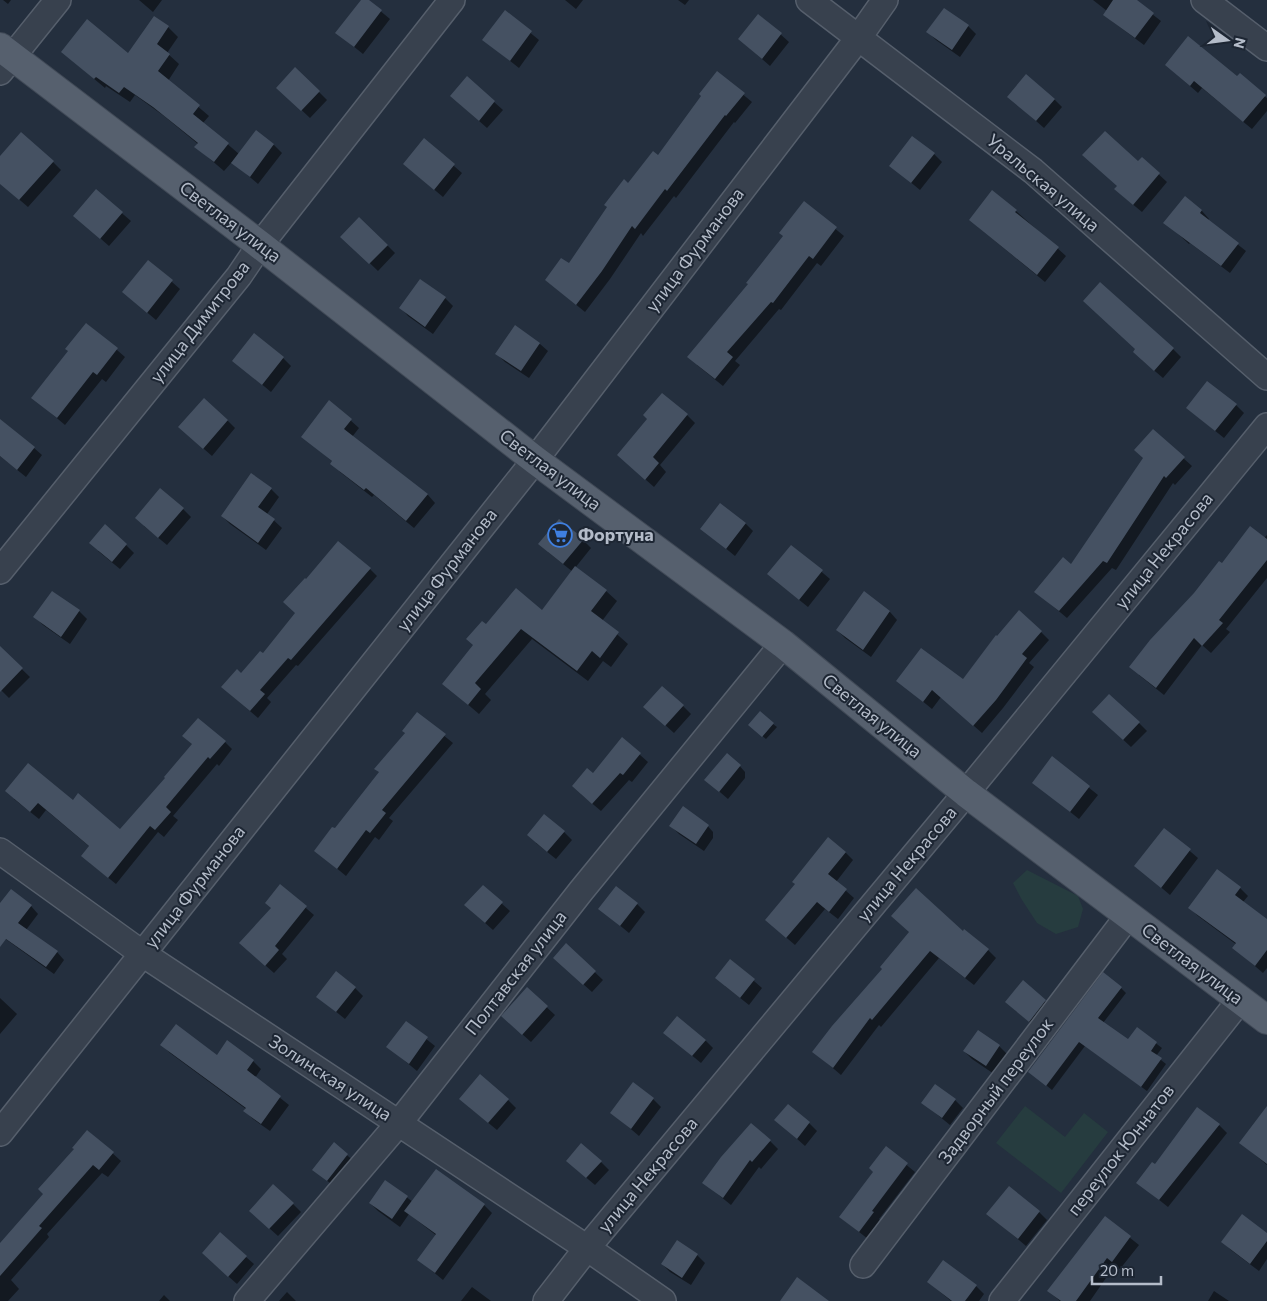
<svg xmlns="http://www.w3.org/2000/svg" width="1267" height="1301" font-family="Commissioner,sans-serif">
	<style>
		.green { fill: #263c3f }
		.shadow { fill: #0007 }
		.building { fill: #455162 }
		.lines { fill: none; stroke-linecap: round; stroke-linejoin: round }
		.minor-casing { stroke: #565f6c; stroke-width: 28 }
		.major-casing { stroke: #414a57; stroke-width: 30 }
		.minor { stroke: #38414e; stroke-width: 25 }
		.major { stroke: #56606e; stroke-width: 28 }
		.labels { text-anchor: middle; stroke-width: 4; stroke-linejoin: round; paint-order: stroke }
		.street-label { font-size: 18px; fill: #b4bcc9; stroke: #1d2633 }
		.poi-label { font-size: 18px; font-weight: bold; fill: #b4bcc9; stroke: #1d2633; text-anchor: start }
	</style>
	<rect width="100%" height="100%" fill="#242f3e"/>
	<path class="green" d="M1027,870l51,26 5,13 -5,18 -22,7 -19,-11 -15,-23 -9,-17z
		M1025,1106l40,31 19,-24 24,19 -47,61 -65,-50z"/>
	<path class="shadow" d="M3,0h8l-3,4z
		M139,0h23l-9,12z
		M362,0h5l23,19 -27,35 -26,-21z
		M565,0h18l-7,9z
		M678,0h11l-4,5z
		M1093,0h41l27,21 -17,24 -31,-23 -8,-8 2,-3z
		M505,12l34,28 -20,28 -35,-28z
		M759,15l30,27 -19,24 -31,-27z
		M968,26l8,8 -16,23 -24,-17 -8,-8z
		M168,27l10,10 -11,16 12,11 -11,17 41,35 -6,7 36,31 35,-9 8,8 -24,31 -26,-22 -8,9 -28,-24 2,-3 -34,-28 -29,-21 -5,7 -24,-16 -1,2 -43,-36 66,3z
		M1166,65l71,13 30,20v13l-15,18 -50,-41 -4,5z
		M717,73l35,29 -17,21 -1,-1 -58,76 -2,-2 -31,40 -2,-3 -31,46 -25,33 -39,-32 23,-15 89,-109 45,-60z
		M467,78l36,32 -16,18 -27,-24z
		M278,88l41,4 8,8 -17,18z
		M1054,99l8,8 -18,21 -27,-24z
		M424,140l38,33 -19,24 -39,-33z
		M934,154l8,8 -22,28 -29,-24z
		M0,158l53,4 8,8 -33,37 -28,-24z
		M1142,159l25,23 -25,30 -18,-15 -6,-11z
		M96,191l35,30 -22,25 -34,-30z
		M1185,198l17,13 7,8 -1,2 38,30 -16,22 -40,-30 -1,1 -24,-22z
		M804,203l40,33 -23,30 -4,-3 -36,47 -2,-1 -44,52 5,4 -17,21 -26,-21 52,-81 35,-48z
		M1016,211l50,45 -21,26 -67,-55z
		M350,244l37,1 8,8 -17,18z
		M148,261l32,28 -24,31 -33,-28z
		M421,280l24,18 8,8 -20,28 -25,-18 -7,-8z
		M87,324l38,33 -19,25 -4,-3 -37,46 -33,-28 37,-45z
		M540,344l8,7 -19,27 -24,-16 -8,-8z
		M1137,349h36l8,8 -18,21 -21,-18z
		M283,358l8,8 -20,26 -37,-31z
		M330,402l29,26 -7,9 76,58 7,8 -21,25 -40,-33 -2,2 -32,-25 -7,-10 -30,-25z
		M1236,405l8,8 -20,25 -37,-30z
		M687,415l8,8 -35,42 6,7 -12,15 -36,-32 31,-35z
		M227,420l8,8 -23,28 -24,-21z
		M1153,431l39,35 -17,19 -2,-2 -57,87 -4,-2 -45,50 -31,-26 35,-27 73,-107z
		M0,433l34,15 8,7 -16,22 -26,-21z
		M271,489l8,8 -12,17 15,14 -16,22 -36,-26 -8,-8z
		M183,509l8,8 -24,28 -23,-19z
		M745,523l8,8 -18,25 -33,-27z
		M1267,535v43l-41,51 4,3 -19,21 -9,-8 -38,50 -25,-20 83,-110 42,-27z
		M583,540l8,8 -16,20 31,23 11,10 -15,20 26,23 -17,23 -8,-6 -15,20 -56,-42 -47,55 6,6 -12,14 -35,-30 30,-39 12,-19 57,-14 30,-40 -25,-20z
		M126,545l8,8 -14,16 -22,-18z
		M791,546l39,33 -22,28 -31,-25z
		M370,569l7,7 -79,90 -2,-1 -29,33 4,4 -13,16 -28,-24 11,-19 22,-20z
		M53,592l26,19 8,8 -17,25 -27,-19 -8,-8z
		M864,593l26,19 7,8 -26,37 -26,-19 -8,-8z
		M1041,632l8,8 -20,23 5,4 -31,41 -21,25 -41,-36 -9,12 -34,-28 65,-1 34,-43z
		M4,652l26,25 -21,21 -9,-9v-33z
		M683,706l8,8 -17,19 -21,-19z
		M417,714l36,29 -64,75 4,3 -14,19 -4,-3 -29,39 -30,-25 19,-21 45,-57z
		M1102,720l37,3 8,8 -16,16z
		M773,724l4,3 -11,12 -12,-10z
		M622,739l26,23 -16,20 -3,-2 -28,31 -20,-17 12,-20z
		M225,742l7,7 -13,17 -2,-2 -44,52 5,4 -14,17 -6,-5 -42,52 -26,-21v-16l-44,-37 -7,9 -25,-20 59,2 48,30z
		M1052,758l46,37 -19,24 -45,-36z
		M737,763l8,9v6l-17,21 -22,-19z
		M705,823l8,9v6l-9,13 -25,-17 -8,-8z
		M1164,829l34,29 -28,37 -34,-29z
		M564,832l8,8 -16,19 -20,-16z
		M845,852l8,8 -17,22 18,16 -16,21 -13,-10 -30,36 -21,-18z
		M280,886l34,29 -32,39 5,5 -13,14 -26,-23 24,-41z
		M483,887l27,24 -17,19 -19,-17z
		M1240,888l8,8 -5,6 24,19v47l-4,5 -29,-25 3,-3 -39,-29 -8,-8z
		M637,904l8,8 -16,21 -29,-24z
		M0,906h31l7,8 -12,16 31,22 7,8 -10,14 -54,-39z
		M910,932l53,1 25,17 8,8 -22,27 -35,-27 -58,69 -2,-2 -38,50 -27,-23 70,-83z
		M566,945l37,35 -11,12 -30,-27z
		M731,961l31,27 -13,17 -24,-19z
		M1023,982l31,27 -16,20 -23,-19z
		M355,988l8,8 -18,23 -27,-22z
		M1121,988l5,5 -23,30 25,17 9,-11 25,19 -6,8 10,8 -19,27 -62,-45 -33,44 -17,-14z
		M527,989l28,26 -24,27 -20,-18z
		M0,998l17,16 -17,20z
		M406,1023l29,23 -18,25 -29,-24z
		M665,1033l40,7 8,8 -12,15z
		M162,1045l55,12 36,4 8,8 -6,9 34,27 -19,26 -17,-12 -8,-8 1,-2 -76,-56z
		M999,1046l8,8 -13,20 -22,-15 -8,-8z
		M653,1099l8,8 -22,29 -28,-24z
		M508,1100l8,8 -19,22 -28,-23z
		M955,1100l8,8 -13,17 -27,-22z
		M776,1120l33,3 8,8 -12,15z
		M1267,1122v43l-26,-22z
		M1219,1125l8,8 -59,74 -30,-24 17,-17z
		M88,1131l33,30 -13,16 -6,-4 -55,61 2,3 -38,43 8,9 -11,12h-8v-55l44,-52z
		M770,1141l8,8 -17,20 -2,-2 -28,38 -27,-22z
		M334,1144l22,19 -20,25 -22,-18z
		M886,1148l29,24 -36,47 2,2 -13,18 -28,-22 34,-45z
		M601,1162l8,8 -14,15 -19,-16z
		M385,1181l28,21 71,3 8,8 -49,67 -24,-20 18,-24 -28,-22 -9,13 -22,-16 -8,-8z
		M293,1204l8,8 -23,24 -19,-17z
		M1039,1212l8,8 -21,26 -38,-32z
		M1105,1218l34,27 -19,24 -5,-4 -25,36h-30l-12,-10z
		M1267,1235v24l-8,12 -28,-21 -8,-8z
		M697,1255l8,8 -14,22 -21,-13 -8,-8z
		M246,1257l8,7 -17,20 -26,-23z
		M928,1282l48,4 8,8 -5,7h-28z
		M472,1287l19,14h-30z
		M1214,1291l15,10h-21z
		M287,1292l9,9h-17z
		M164,1295l6,6h-11z"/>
	<path class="building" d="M361,0h8l13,10 -28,37 -19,-14z
		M1113,0h24l17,13 -19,25 -32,-23z
		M944,8l25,17 -17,25 -26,-18z
		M505,10l27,21 -22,30 -28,-21z
		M758,14l24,19 -20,26 -24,-20z
		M154,16l15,10 -12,18 13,10 -12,17 42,34 -7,9 36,29 -15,19 -20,-15 4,-4 -45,-36 -29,-20 -5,6 -23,-16 -2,2 -33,-27 26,-33 41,34z
		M1188,36l49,40 3,-3 26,22 -23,27 -49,-41 -4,5 -25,-21z
		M295,67l25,24 -19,20 -25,-23z
		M717,71l28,22 -19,23 -1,-1 -58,76 -2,-2 -30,40 -3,-3 -30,45 -26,34 -31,-25 16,-22 8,5 38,-56 -3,-2 20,-26 4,4 25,-32 5,4 43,-59 -2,-2z
		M1026,74l29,25 -19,22 -29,-24z
		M467,76l28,25 -16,20 -29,-25z
		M256,130l18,14 -24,33 -19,-14z
		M1105,131l33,30 4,-4 18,16 -27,32 -19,-16 3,-3 -35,-31z
		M21,132l33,29 -35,39 -19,-16v-28z
		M912,136l23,17 -24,30 -22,-17z
		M424,138l31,26 -21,26 -31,-26z
		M96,189l27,23 -23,27 -27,-23z
		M992,190l25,20 -2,2 44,35 -22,28 -68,-55z
		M1185,196l17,14 -2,3 39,30 -18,23 -58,-43z
		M804,201l33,26 -24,32 -4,-3 -36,47 -2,-1 -44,50 6,5 -18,22 -28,-22 61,-73 -2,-1 37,-47 -4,-3z
		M359,217l29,28 -19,19 -29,-27z
		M148,260l25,20 -26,33 -25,-21z
		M420,279l26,18 -21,30 -26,-19z
		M1100,282l74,66 -20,23 -21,-19 2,-3 -52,-48z
		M86,323l32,25 -21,27 -4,-3 -36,46 -26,-20 37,-47 -3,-2z
		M515,325l25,18 -19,28 -26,-17z
		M254,333l30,24 -22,28 -30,-24z
		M1207,381l30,23 -22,27 -29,-23z
		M662,393l26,21 -35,43 6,6 -14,17 -28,-25 30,-36 -4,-4z
		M204,398l24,22 -25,29 -25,-22z
		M329,400l23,19 -8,10 84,65 -22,27 -40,-33 -2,2 -34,-26 2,-3 -31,-24z
		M0,419l35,28 -18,23 -17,-14z
		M1153,429l32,28 -19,21 -2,-2 -57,87 -4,-2 -44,50 -25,-19 29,-35 8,7 72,-106 -9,-8z
		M251,473l21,15 -14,19 17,12 -17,24 -37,-27z
		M160,488l24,20 -26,30 -23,-20z
		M720,503l26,20 -20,26 -26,-20z
		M559,519l25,20 -21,25 -25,-20z
		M105,524l22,20 -15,18 -23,-19z
		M1250,526l17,13v21l-48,60 4,3 -21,23 -8,-8 -38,50 -27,-21 21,-27 44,-47 25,-32 3,2z
		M338,541l33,27 -80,92 -3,-2 -28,32 5,4 -15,17 -29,-24 16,-18 4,4 19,-22 3,2 32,-40 -12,-11 22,-24 1,1z
		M791,545l32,25 -24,30 -32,-26z
		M575,566l32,24 -16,21 28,21 -19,26 -8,-7 -15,20 -56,-42 -46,54 6,6 -13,16 -26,-21 31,-39 -7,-6 16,-18 4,3 30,-36 26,22z
		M52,591l28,19 -19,27 -28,-20z
		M864,591l26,20 -27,39 -27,-20z
		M1019,610l23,21 -20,23 5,4 -31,42 -23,26 -41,-36 -9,12 -27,-21 25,-33 42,31 33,-44 1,1z
		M0,646l23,22 -23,24z
		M662,686l22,19 -19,21 -22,-19z
		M1109,694l31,28 -17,18 -31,-28z
		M760,711l14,12 -12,14 -14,-12z
		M417,712l29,22 -64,76 4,3 -16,20 -4,-3 -29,39 -23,-18 18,-24 3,1 44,-56 -5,-3 31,-36 -3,-2z
		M198,718l28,23 -16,18 -2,-2 -42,50 5,5 -16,18 -5,-4 -42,52 -27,-22 8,-10 -51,-43 -8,9 -25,-21 23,-28 45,37 5,-7 42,36 45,-51 -1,-1 28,-33 -10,-8z
		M622,737l19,16 -18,22 -3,-2 -28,31 -20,-18 15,-18 6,5z
		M727,753l14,12 -22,27 -15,-12z
		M1052,756l38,30 -20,26 -38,-29z
		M683,806l26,19 -13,19 -27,-18z
		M544,814l21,17 -18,21 -20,-17z
		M1164,828l27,21 -30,39 -27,-22z
		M828,837l18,15 -18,22 19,15 -18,23 -12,-10 -31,36 -21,-18 30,-36 -3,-2z
		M1217,869l24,18 -6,8 32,24v31l-12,16 -23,-18 4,-5 -48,-35z
		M280,884l27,22 -32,40 4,4 -14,16 -26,-23 32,-35 -6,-5z
		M483,885l20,17 -18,21 -21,-18z
		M616,886l22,17 -18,23 -22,-17z
		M916,888l47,43 1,-2 25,20 -24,29 -35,-27 -58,69 -2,-2 -37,50 -21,-16 20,-26 50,-57 -2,-2 29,-35 -18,-16z
		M11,889l21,16 -14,18 40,28 -12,16 -40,-28 -6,8v-44z
		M566,943l30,28 -13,14 -30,-27z
		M730,959l25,20 -15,19 -25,-20z
		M336,971l20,16 -20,25 -20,-15z
		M1103,972l19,15 -24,31 30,21 9,-12 20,15 -6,9 11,7 -21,29 -62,-45 -33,44 -18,-14z
		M1023,980l23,20 -17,22 -24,-20z
		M527,987l21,19 -26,29 -21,-19z
		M677,1016l29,24 -14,16 -29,-23z
		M406,1021l22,16 -19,27 -23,-17z
		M176,1024l41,31 10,-15 27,20 -7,10 34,26 -20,28 -18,-13 3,-3 -86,-63z
		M978,1030l22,15 -14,21 -23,-15z
		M480,1074l29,25 -21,24 -29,-24z
		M633,1082l21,16 -23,31 -21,-16z
		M935,1084l21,15 -14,19 -21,-15z
		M788,1104l22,18 -13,17 -23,-19z
		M1267,1106v58l-28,-21z
		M1197,1107l23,17 -61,76 -23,-17 16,-21 3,2z
		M751,1123l20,17 -19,22 -2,-2 -27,38 -21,-15 19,-26z
		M87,1130l27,22 -15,18 -6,-5 -54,61 3,2 -42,48v-33l43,-49 -5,-5 36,-40 -2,-1z
		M334,1142l14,12 -21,27 -15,-11z
		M581,1143l21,18 -16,17 -20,-17z
		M886,1146l22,17 -36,48 2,1 -15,20 -20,-15 34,-45 -4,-4z
		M436,1169l49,35 -50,69 -18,-13 19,-26 -32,-23z
		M385,1180l23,16 -16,23 -23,-16z
		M273,1184l21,19 -25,26 -20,-18z
		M1009,1186l31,25 -22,28 -32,-25z
		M1242,1214l25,19v8l-17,23 -29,-22z
		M1105,1216l26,20 -19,26 -5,-4 -31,43h-15l-14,-10z
		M220,1232l27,24 -19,21 -26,-24z
		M677,1240l21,14 -16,24 -21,-14z
		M943,1260l34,25 -12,16h-13l-25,-19z
		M797,1277l32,24h-49z"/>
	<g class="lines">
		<g class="minor-casing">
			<path id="minor" d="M809,0l224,171 234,206
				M1204,0l63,48
				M0,72l58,-72
				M0,571l239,-295 21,-31 192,-245
				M0,851l143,103 444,294 76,53
				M0,1133l535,-673 324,-423 26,-37
				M863,1265l265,-349
				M247,1301l152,-178 182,-232 202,-247
				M546,1301l41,-53 379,-455 301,-367
				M1002,1301l238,-301"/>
		</g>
		<g class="major-casing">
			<path id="major" d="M0,47l260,198 275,215 248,184 183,149 301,227"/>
		</g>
		<use href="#minor" class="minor"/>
		<use href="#major" class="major"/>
	</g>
	<defs>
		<g id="supermarket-ring" transform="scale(1.25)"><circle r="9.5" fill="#1d2633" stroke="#3f7fe0" stroke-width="1.5"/><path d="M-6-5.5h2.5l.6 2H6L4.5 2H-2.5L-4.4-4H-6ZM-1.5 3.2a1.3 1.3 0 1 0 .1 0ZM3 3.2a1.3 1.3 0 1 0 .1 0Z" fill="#3f7fe0"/></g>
	</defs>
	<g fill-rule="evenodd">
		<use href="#supermarket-ring" x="560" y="535"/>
	</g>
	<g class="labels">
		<g class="street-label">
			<text transform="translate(1043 183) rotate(40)" y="6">Уральская улица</text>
			<text transform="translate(230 222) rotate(37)" y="6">Светлая улица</text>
			<text transform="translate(695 250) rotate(-53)" y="6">улица Фурманова</text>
			<text transform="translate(200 322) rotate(-52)" y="6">улица Димитрова</text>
			<text transform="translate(550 470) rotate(37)" y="6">Светлая улица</text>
			<text transform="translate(1164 551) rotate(-51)" y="6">улица Некрасова</text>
			<text transform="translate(447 570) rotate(-52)" y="6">улица Фурманова</text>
			<text transform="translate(872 716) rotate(39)" y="6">Светлая улица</text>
			<text transform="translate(907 864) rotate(-50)" y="6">улица Некрасова</text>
			<text transform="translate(195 887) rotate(-52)" y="6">улица Фурманова</text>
			<text transform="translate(1192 964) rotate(37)" y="6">Светлая улица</text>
			<text transform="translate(516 973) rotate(-52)" y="6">Полтавская улица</text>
			<text transform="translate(330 1078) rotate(33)" y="6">Золинская улица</text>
			<text transform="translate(996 1091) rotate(-53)" y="6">Задворный переулок</text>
			<text transform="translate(1121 1150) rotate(-52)" y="6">переулок Юннатов</text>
			<text transform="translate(648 1175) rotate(-50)" y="6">улица Некрасова</text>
		</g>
		<g class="poi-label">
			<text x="578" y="541">Фортуна</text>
		</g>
	</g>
	<g transform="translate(1227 40) rotate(104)" stroke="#1d2633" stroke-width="4" paint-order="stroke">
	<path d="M0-4L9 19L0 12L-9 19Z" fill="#b4bcc9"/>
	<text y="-8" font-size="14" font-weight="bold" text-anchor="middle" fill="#b4bcc9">N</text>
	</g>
	<path d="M1092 1276v8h69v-8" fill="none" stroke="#b4bcc9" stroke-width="2.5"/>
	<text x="1100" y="1276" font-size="15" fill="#b4bcc9" stroke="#1d2633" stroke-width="4" paint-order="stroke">20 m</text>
</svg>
